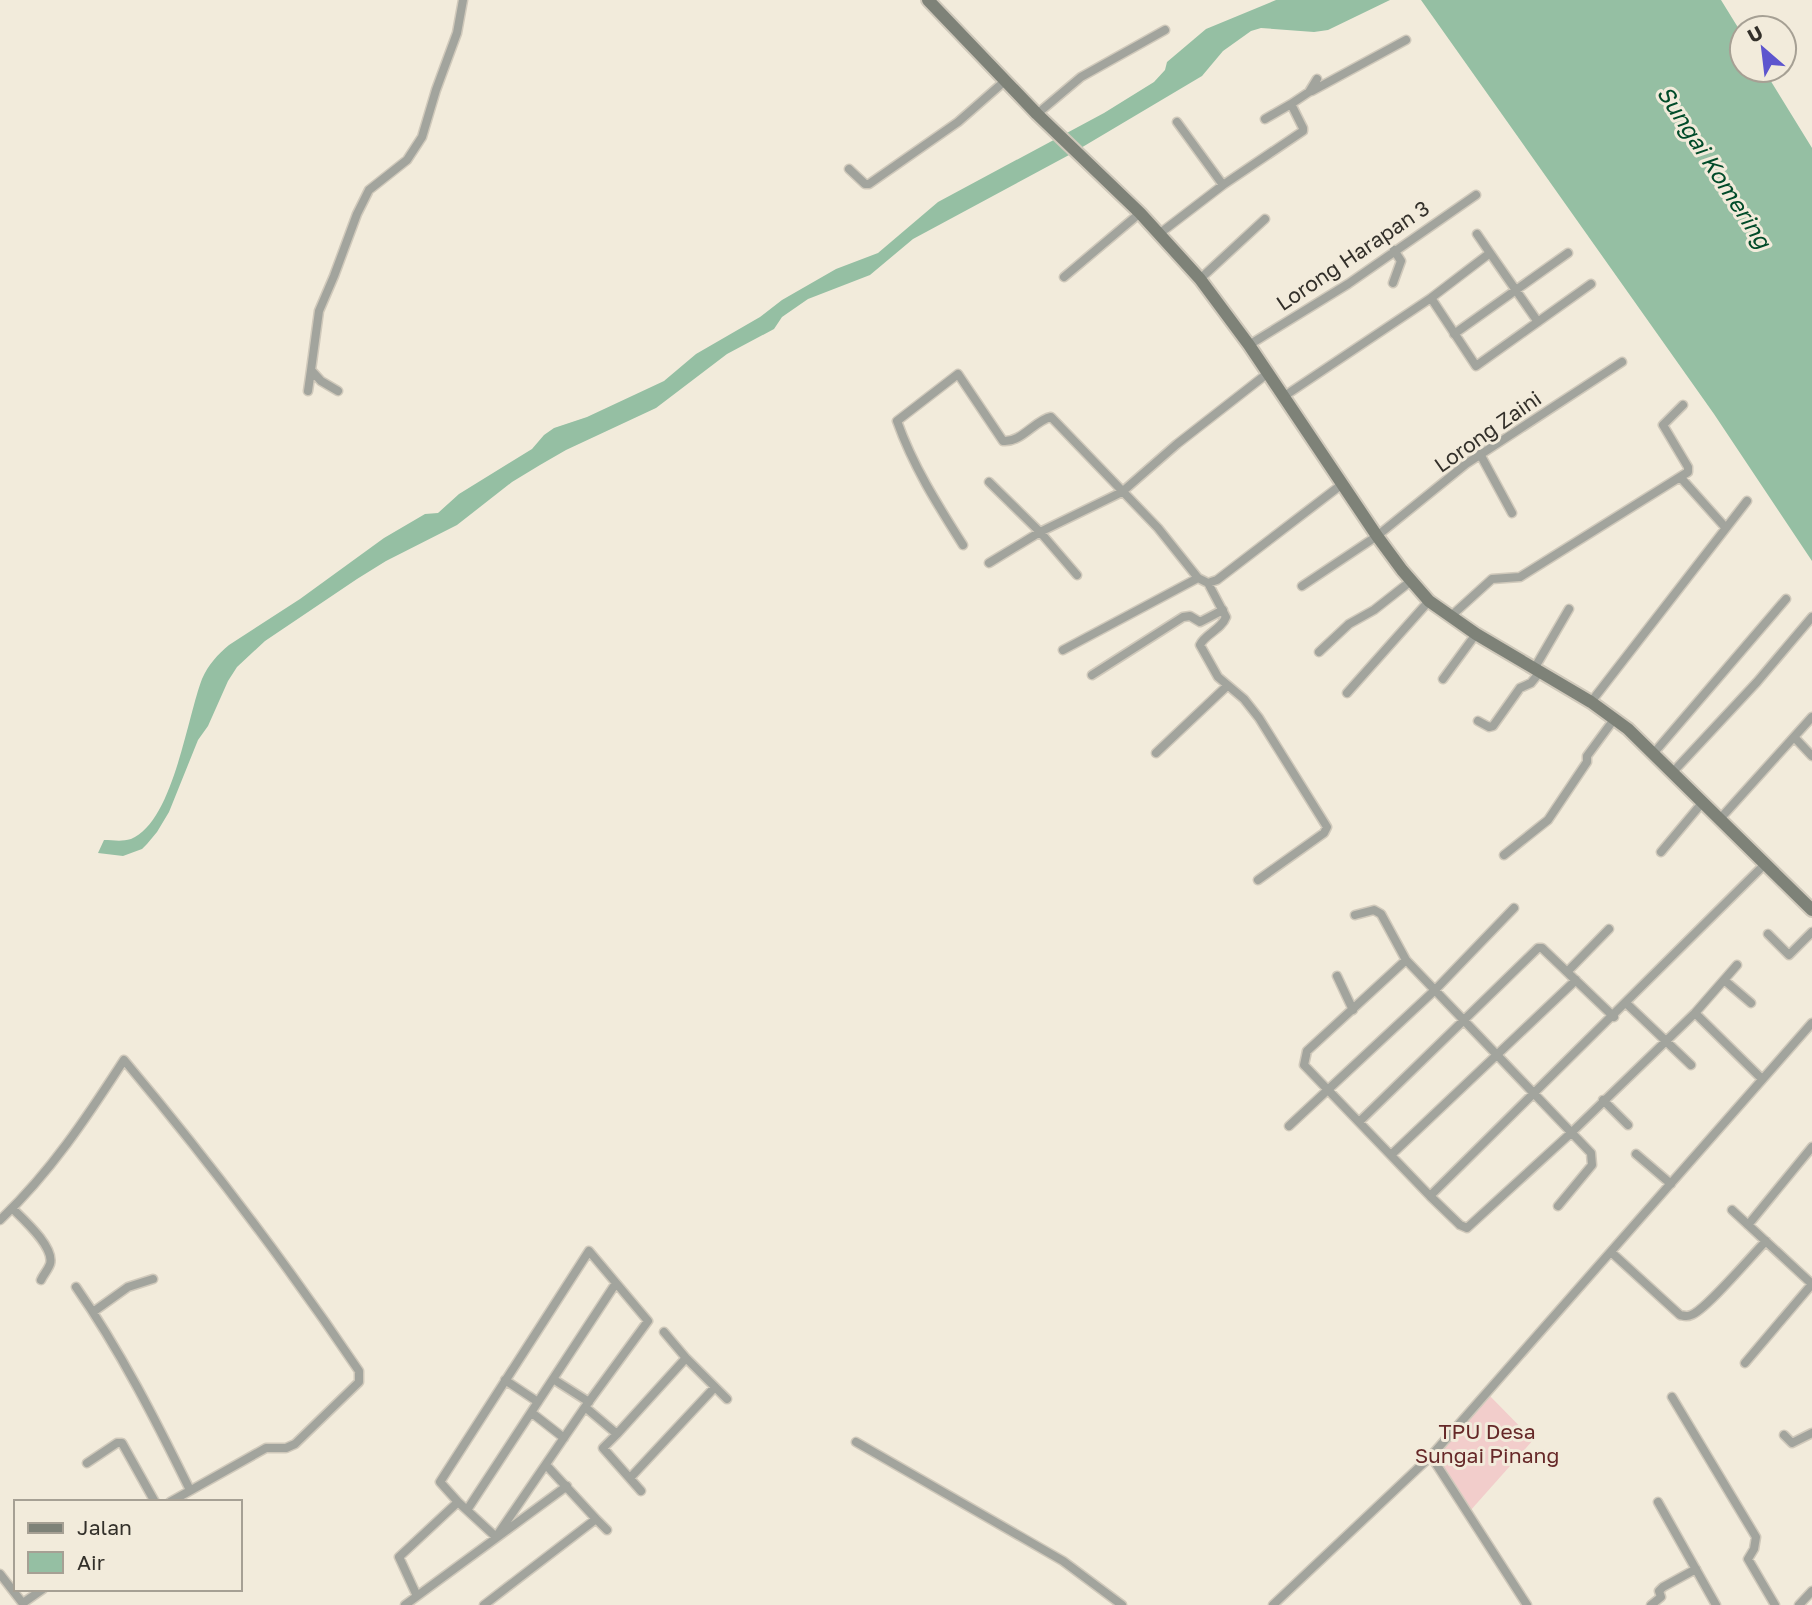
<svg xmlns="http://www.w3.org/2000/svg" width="1812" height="1605" font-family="'Golos Text',sans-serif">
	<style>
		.green { fill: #f2cdcb }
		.water { fill: #95bfa3 }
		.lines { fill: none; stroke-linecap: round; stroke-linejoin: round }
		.minor-casing { stroke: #d0c9bb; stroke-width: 11 }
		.secondary-casing { stroke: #d0c9bb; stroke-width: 16 }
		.minor { stroke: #a2a49d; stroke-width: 8 }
		.secondary { stroke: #7e8278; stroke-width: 12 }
		.labels { text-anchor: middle; stroke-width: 6; stroke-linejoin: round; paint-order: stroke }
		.street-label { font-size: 21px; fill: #33302a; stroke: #f2ebdb }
		.park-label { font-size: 21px; fill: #662828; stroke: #f2ebdb }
		.water-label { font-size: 23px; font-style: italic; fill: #004b29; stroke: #f2ebdb }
	</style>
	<rect width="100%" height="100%" fill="#f2ebdb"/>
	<path class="green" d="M1488,1394l45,46 -63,71 -35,-56z"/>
	<path class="water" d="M1276,0h114l-62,30 -14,2 -53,-4 -10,3 -28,20 -21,25 -133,79 -156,84 -43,36 -62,24 -26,18 -8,12 -47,25 -71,54 -90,42 -26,15 -28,17 -55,43 -71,36 -29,18 -92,62 -28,26 -9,14 -20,45 -10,14 -29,72 -12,20 -10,12 -5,5 -19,7 -25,-3 6,-13c9,0 17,2 27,-1 42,-17 56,-121 71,-160 6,-14 16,-25 27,-34l71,-46 84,-61 41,-24 13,-1 21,-19 73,-45 12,-14 10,-7 33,-11 77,-36 32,-27 64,-37 22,-17 54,-31 42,-16 60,-51 166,-89 50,-31 11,-12 2,-8 39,-33z
		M1421,0h300l21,34v36h22l48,78v413l-98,-147z"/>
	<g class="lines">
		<g class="minor-casing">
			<path id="minor" d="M1312,91l94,-51
				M1037,114l44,-37 84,-47
				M1265,119l26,-15
				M1177,122l46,63
				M849,169l16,15h4l89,-62 48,-42
				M1159,234l64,-49 80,-54v-3l-12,-24 18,-12 8,-13
				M1477,234l13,19
				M1064,277l76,-64
				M1200,279l65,-60
				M1393,283l8,-22 -7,-11
				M1431,298l45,68 115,-82
				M1454,334l114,-81
				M1249,345l99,-61 128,-89
				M308,391l3,-21
				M338,391l-17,-10 -10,-11 8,-59 15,-35 23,-62 12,-24 38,-30 15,-23 14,-47 21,-57 6,-33
				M1283,397l148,-99 59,-45 48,69
				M1480,454l32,59
				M1681,478l44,49
				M989,482l51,50 37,43
				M963,545c-26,-41 -50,-79 -66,-124l61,-47 45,67c18,2 32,-21 48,-24l107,111 40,50 10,5 9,-3 124,-95
				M989,563l51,-31 82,-40 55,-48 91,-71
				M1208,583l18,34c-5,13 -21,17 -26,28l18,32 26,22 15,19 68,109 -3,6 -66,47
				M1302,586l75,-50 89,-72 156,-102
				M1450,617l42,-38 28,-2 168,-105v-5l-25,-42 20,-20
				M1063,650l135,-72
				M1319,652l30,-28 25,-14 37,-29
				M1534,669l35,-60
				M1092,675l91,-58 7,-1 10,6 23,-12
				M1443,679l33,-45
				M1347,693l82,-92
				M1591,702l156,-201
				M1478,721l11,6 4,-1 27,-38 11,-5 9,-11
				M1794,737l18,19
				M1156,753l71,-67
				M1653,754l133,-155
				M1672,773l85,-91 55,-65
				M1719,820l93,-103
				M1661,852l41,-49
				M1504,855l44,-35 39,-58v-6l28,-38
				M1355,915l19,-5 7,4 25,46 185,193 1,12 -34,41
				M1768,934l21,21 23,-23
				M1406,960l-99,91 -3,14 126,131 30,29 7,3 104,-95 124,-120 42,-48
				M1567,972l42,-43
				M1337,976l16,34
				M1724,980l27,23
				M1627,1004l64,61
				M1695,1013l67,66
				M1603,1100l25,25
				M1359,1122l179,-174h4l72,69
				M1289,1126l146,-136 79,-82
				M1636,1154l35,30
				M1391,1155l185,-175
				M1430,1196l334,-331
				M12,1208c11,11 43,39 38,56 -2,6 -7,11 -9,16
				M1732,1210l80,74
				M0,1220c50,-47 87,-103 124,-160 84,100 162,203 235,311v11l-64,62 -9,4h-20l-96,54
				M1748,1225l64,-78
				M1611,1252l69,63c5,1 7,2 11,0 14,-4 61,-60 75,-74
				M76,1287c44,63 80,134 114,203
				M93,1312l35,-25 25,-8
				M686,1358l41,41
				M1745,1363l67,-79
				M553,1379l36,23
				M505,1380l33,22
				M1672,1397l84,140 -2,12 -6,10 27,46
				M585,1407l32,27 -14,14 38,43
				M532,1413l32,25
				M617,1434l69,-76 -22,-26
				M1784,1435l8,8 20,-10
				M856,1442l207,119 59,44
				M1431,1456l96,149
				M87,1463l30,-20h5l33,59
				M630,1478l85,-91
				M458,1502l-18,-20 149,-231 27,32 -149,227
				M1658,1502l58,103
				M596,1519l11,11
				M0,1574l24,31
				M417,1596l-18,-39 59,-55 38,35 89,-130 63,-86 -32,-38
				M23,1603l20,-14
				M405,1605l162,-119
				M484,1605l112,-86 -49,-53
				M1273,1605l158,-149 381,-433
				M1651,1605l10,-8 -2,-6 4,-4 33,-18
				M1799,1605l13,-14"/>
		</g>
		<g class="secondary-casing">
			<path id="secondary" d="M928,0l109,114 103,99 60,66 49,66 128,191 25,34 27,31 47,33 115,68 37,27 184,181"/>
		</g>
		<use href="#minor" class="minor"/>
		<use href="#secondary" class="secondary"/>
	</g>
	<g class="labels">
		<g class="street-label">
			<text transform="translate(1353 256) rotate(-34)" y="7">Lorong Harapan 3</text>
			<text transform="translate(1488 432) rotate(-35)" y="7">Lorong Zaini</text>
		</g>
		<g class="park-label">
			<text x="1487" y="1439">TPU Desa<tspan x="1487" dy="24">Sungai Pinang</tspan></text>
		</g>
		<g class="water-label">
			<text transform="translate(1714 167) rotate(57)" y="8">Sungai Komering</text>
		</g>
	</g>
	<rect x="14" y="1500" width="228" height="91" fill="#f2ebdb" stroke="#a6a094" stroke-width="2"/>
	<rect x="28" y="1523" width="35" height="10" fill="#7e8278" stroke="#a6a094" stroke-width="2"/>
	<text x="77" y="1535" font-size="21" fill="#33302a">Jalan</text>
	<rect x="28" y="1552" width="35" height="21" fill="#95bfa3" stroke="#a6a094" stroke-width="2"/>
	<text x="77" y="1570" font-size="21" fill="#33302a">Air</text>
	<g transform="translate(1763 49) rotate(332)"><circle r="33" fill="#f2ebdb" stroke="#a6a094" stroke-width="2"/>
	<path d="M0-5L12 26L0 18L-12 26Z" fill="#5d55ce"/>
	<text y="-10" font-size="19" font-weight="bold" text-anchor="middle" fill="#33302a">U</text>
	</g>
</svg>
